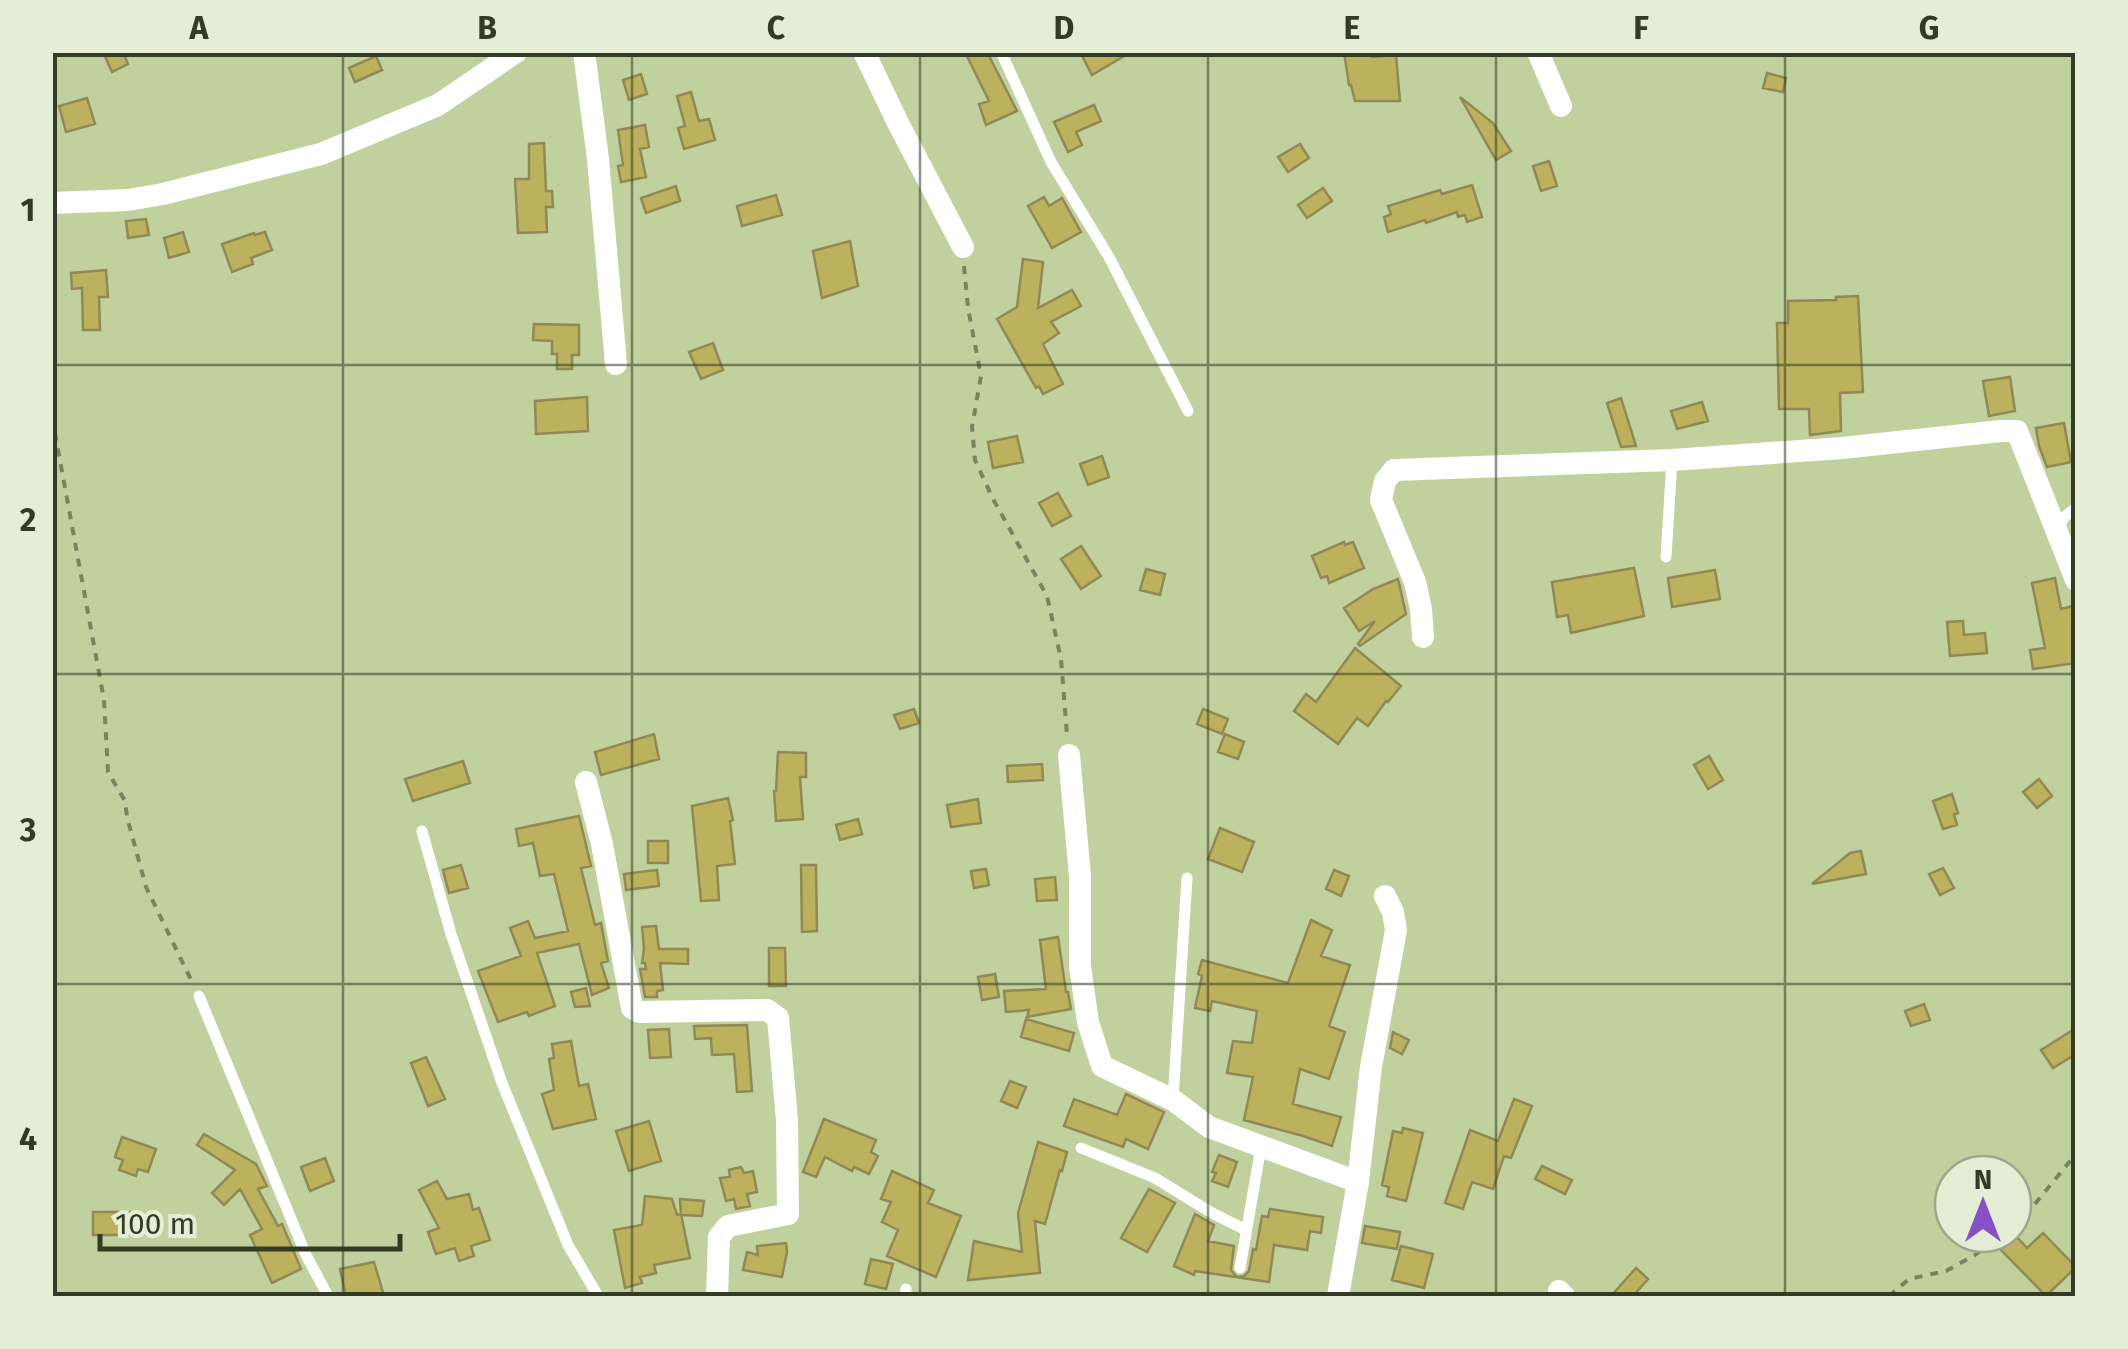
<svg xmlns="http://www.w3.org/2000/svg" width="2128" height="1349" font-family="'Fira Sans',sans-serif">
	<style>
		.building { fill: #bcb25d; stroke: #908955; stroke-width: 2.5 }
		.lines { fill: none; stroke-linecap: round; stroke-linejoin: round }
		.path { stroke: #788460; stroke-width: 4; stroke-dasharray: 8 8; stroke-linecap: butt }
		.service { stroke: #fff; stroke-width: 11 }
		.minor { stroke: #fff; stroke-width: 22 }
		.grid { fill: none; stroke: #333a25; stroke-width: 2.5; stroke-opacity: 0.55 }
		.neatline { fill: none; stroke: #333a25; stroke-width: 4 }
		.grid-label { font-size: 32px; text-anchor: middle; font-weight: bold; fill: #333a25 }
	</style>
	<rect width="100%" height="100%" fill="#c1d19d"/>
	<path class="building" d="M103,52h20l5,12 -16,8z
		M965,52h22l30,59 -31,14 -7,-21 10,-3z
		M1080,52h51l-39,23z
		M1344,52h28v5l24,-2 4,46h-45l-4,-16h-2z
		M376,56l6,14 -27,12 -6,-14z
		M1767,73l19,5 -3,14 -20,-4z
		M641,74l6,20 -18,6 -6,-20z
		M691,92l8,29 10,-2 6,21 -31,9 -6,-21 7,-2 -8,-30z
		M1460,97l33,26 18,28 -15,9z
		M87,98l8,26 -29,8 -7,-26z
		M1094,105l7,16 -25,11 6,13 -14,7 -14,-30z
		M645,125l4,22 -9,2 6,28 -25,5 -3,-16 5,-1 -5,-35z
		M544,143l2,48h6l1,16h-7l1,25 -29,1 -3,-54h14v-35z
		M1300,144l9,14 -21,14 -10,-15z
		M1549,161l8,25 -16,5 -8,-25z
		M1472,185l10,32 -15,5 -2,-7 -7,2 -1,-5 -31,11 -1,-3 -37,12 -4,-15 7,-3 -3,-8 52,-16 2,4z
		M676,186l4,15 -34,12 -5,-15z
		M1323,188l9,13 -25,17 -9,-13z
		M776,195l6,20 -40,11 -5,-20z
		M1044,197l5,9 13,-8 19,34 -29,16 -24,-42z
		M146,219l3,16 -21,3 -2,-17z
		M183,232l6,20 -20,6 -5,-20z
		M265,232l7,18 -21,8 2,6 -21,8 -10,-28 32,-11 1,2z
		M850,241l8,45 -36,12 -9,-47z
		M1023,259l20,3 -5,46 34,-18 9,16 -30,16 8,11 -16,11 20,40 -20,10 -4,-8 -3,2 -39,-69 20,-12z
		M106,270l2,27h-9l1,33h-17l-1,-42 -10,1 -1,-16z
		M1858,296l5,96 -23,1 1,38 -31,4 -1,-26h-30l-2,-86h11v-22l48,-1v-3z
		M534,324l45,1v30h-7v14h-15v-15h-5v-13l-19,-1z
		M713,343l10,27 -22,9 -12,-27z
		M2010,377l5,34 -26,5 -6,-35z
		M587,397l1,34 -52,3 -1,-33z
		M1621,398l15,48h-2l-13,1 -14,-44z
		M1702,402l6,19 -31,8 -6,-18z
		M2064,423l7,39 -24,5 -8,-21 -3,-18z
		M1017,436l6,26 -30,6 -5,-26z
		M1102,456l7,21 -21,8 -8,-21z
		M1058,493l13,23 -19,10 -13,-23z
		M1344,542l1,3 8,-3 11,26 -35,15 -2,-7 -6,2 -9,-22z
		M1081,546l20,30 -20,13 -20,-30z
		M1634,568l10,48 -73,17 -3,-18 -11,2 -5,-35z
		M1146,569l19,5 -5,21 -20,-5z
		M1715,570l5,29 -48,8 -4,-29z
		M2055,578l6,31 15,-4v58l-43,6 -3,-19 15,-2 -13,-65z
		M1398,579l8,35 -46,32 -2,-2 17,-23 -16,10 -15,-23 29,-19z
		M1963,621l1,14 21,-2 2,20 -37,3 -3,-34z
		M1355,648l46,38 -13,16 -2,-1 -18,25 -11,-8 -19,26 -44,-33 12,-17 10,8z
		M914,709l5,14 -19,6 -6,-14z
		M1203,709l25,10 -6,15 -25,-10z
		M654,734l5,25 -58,16 -6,-23z
		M1225,734l19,8 -6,17 -20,-7z
		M778,752l28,1v24h-6l3,42 -27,2 -2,-30h2z
		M1709,756l14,24 -15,9 -14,-24z
		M463,761l7,22 -57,18 -8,-22z
		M1042,764l1,16 -35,2 -1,-16z
		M2039,779l13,17 -15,12 -14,-16z
		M1952,794l6,19 -4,1 3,11 -14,4 -10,-28z
		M728,798l5,22 -3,1 5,43 -18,2 2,34 -18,1 -9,-95z
		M978,799l3,24 -30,4 -4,-22z
		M579,816l12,50 -10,2 14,57 6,-2 7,38 -7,2 8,25 -17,7 -13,-51 -42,9 18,53 -26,10 -2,-4 -29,10 -20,-51 43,-15 -11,-28 18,-7 7,17 33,-7 -14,-57 -14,2 -7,-33 -14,3 -3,-17z
		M858,819l4,15 -22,6 -4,-15z
		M1220,828l34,14 -12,30 -34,-13z
		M648,841h20v22h-20z
		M1861,851l5,23 -54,10 38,-31z
		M461,865l7,23 -19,5 -6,-23z
		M801,865h15l1,66 -15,1z
		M1943,868l11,20 -14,7 -11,-21z
		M986,869l3,16 -15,3 -3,-17z
		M657,870l2,16 -33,4 -2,-16z
		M1334,870l15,6 -8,20 -15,-7z
		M1055,877l2,23 -20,1 -2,-22z
		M1311,920l21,10 -11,26 29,9 -21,61 16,6 -16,47 -29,-10 -7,35 48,13 -9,29 -29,-10 -59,-16 9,-43 -26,-4 6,-32 19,2 5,-32 -45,-10 -2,10 -15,-3 7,-32 -4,-2 4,-14 86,23z
		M656,926l3,23h29v15l-28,-1 3,27 -6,1v6h-12l-5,-28h6l-1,-6h-3l2,-14 -2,-22z
		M1058,937l8,55h2l3,17 -44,8 2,-7 -23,2 -2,-21 42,-2 -6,-49z
		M769,948h16l1,38h-17z
		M995,974l4,23 -17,3 -4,-23z
		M586,988l4,18 -15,1 -4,-15z
		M1924,1004l6,16 -19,6 -6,-15z
		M1026,1019l48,14 -5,18 -48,-14z
		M747,1025l5,66 -15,1 -3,-38 -22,1 -1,-17 -16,1 -1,-13z
		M2076,1028v26l-23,14 -12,-18z
		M669,1029l2,28 -21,1 -2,-28z
		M1393,1032l16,8 -7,14 -12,-6z
		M571,1041l8,45 9,-2 8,35 -43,10 -11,-35 12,-4 -5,-31 5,-1 -2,-14z
		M426,1057l19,42 -17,7 -17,-43z
		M1010,1081l16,6 -9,21 -16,-7z
		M1126,1094l38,18 -16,37 -22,-10 -3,8 -59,-21 10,-27 43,16z
		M1514,1099l18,7 -21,52 -7,-2 -11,33 -21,-7 -9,27 -18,-6 25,-73 28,11z
		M824,1119l52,21 -5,12 7,4 -9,18 -15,-7 -2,4 -27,-14 -9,20 -13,-5z
		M649,1121l12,40 -32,10 -13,-40z
		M1403,1128l20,5 -17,68 -19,-5 2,-9 -7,-2 11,-54 9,2z
		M204,1134l52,30 11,22 -9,3 20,37 4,-2 19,45 -29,14 -22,-48 12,-6 -22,-40 -16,16 -12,-12 23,-23 -38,-25z
		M122,1137l34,12 -8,23 -10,-3 -2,7 -17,-6 4,-10 -8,-3z
		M1038,1142l29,10 -5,19 -2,-1 -15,54 -10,-3 5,52 -72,7 6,-39 48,11 -4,-39z
		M1219,1155l18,7 -9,25 -16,-6 4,-8 -4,-1z
		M325,1158l9,23 -24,10 -9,-24z
		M1542,1166l30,14 -7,14 -30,-15z
		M741,1167l3,6 9,-2 4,21 -10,2 3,12 -14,3 -2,-10 -8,2 -6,-23 10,-1 -1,-7z
		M892,1171l42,19 -6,13 33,13 -25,61 -49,-21 11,-26 -16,-8 9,-20 -10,-3z
		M437,1181l10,18 22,-5 4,16 6,-2 11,32 -19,6 3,10 -15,5 -4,-13 -19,6 -8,-22 11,-4 -20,-38z
		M1149,1189l26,14 -28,49 -26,-14z
		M645,1196l27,3 5,16 4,-1 9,44 -36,7 2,8 -16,4 2,6 -17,5 -11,-58 28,-5z
		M680,1199l24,2 -2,15 -21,-1z
		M1270,1209l53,8 -2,16 -11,-2 -3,19 -33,-5 -5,37 -74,-11 -1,4 -20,-9 21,-52 19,11 -6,16 26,5 -3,24 6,7 7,-1 5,-5 4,-22 3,1 6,-34 6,1z
		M93,1212h37v23h-37z
		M1365,1226l35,6 -3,17 -35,-6z
		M2043,1233l33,34 -30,29 -45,-46 15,-14 11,12z
		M786,1243l1,9 -5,25 -39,-7 4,-18 11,3 -1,-9z
		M1401,1246l32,8 -9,34 -32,-8z
		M871,1259l22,5 -7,25 -21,-5z
		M374,1262l10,34h-38l-6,-27z
		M1636,1268l12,11 -15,17h-22z"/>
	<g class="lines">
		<path class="path" d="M964,266l4,42 13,68 -9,51 3,33 18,39 54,97 14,63 6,76
			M52,417l52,283 4,72 17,29 2,16 19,70 47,97
			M2013,1227l7,-5 56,-68
			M1889,1296l20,-17 37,-8 29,-16 28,-21"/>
		<path class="service" d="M1001,52l50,110 58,95 79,154
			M2059,529l5,-12 12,-9
			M1666,557l6,-97
			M422,831l29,103 51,149 66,162 30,51
			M199,996l107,259 22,41
			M1173,1100l14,-222
			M1081,1148l74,30 57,35 34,17
			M1240,1268l21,-121
			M905,1296l1,-7"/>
		<path class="minor" d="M584,52l14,107 18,205
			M864,52l34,71 65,124
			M1538,52l23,54
			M52,203l76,-3 35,-6 158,-40 117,-49 78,-53
			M1423,637l-2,-28 -6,-27 -34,-82 4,-19 9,-11 278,-10 170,-12 159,-17h16l59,149
			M1069,755l11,121v90l8,56 14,44 71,34 36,27 149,55
			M586,782l16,62 30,164 7,4 128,-2 11,8 9,102 1,94 -60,12 -9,11 -2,59
			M1559,1291l5,5
			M1338,1296l20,-114 13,-115 25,-137 -3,-18 -8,-16"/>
	</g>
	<path class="grid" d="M343,52v1244M632,52v1244M920,52v1244M1208,52v1244M1496,52v1244M1785,52v1244M52,365h2024M52,674h2024M52,984h2024"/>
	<rect width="2128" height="1349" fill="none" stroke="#e5eed4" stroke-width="110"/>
	<g transform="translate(1983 1204)"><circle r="48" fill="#e5eed4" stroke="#9ea68e" stroke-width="2.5"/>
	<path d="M0-8L18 38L0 25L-18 38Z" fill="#8750c7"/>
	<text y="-15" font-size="28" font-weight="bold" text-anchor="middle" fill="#333a25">N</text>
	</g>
	<path d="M100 1234v15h300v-15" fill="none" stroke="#333a25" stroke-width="5"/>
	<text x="115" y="1234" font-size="30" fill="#333a25" stroke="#e5eed4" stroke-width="8" paint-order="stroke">100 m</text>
	<rect x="55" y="55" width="2018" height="1239" class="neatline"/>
	<g class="grid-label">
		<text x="199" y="39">A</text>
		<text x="487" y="39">B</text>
		<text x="776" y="39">C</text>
		<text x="1064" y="39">D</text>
		<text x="1352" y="39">E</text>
		<text x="1641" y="39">F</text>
		<text x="1929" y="39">G</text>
		<text x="28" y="221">1</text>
		<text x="28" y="531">2</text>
		<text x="28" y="841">3</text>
		<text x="28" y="1150">4</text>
	</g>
</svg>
